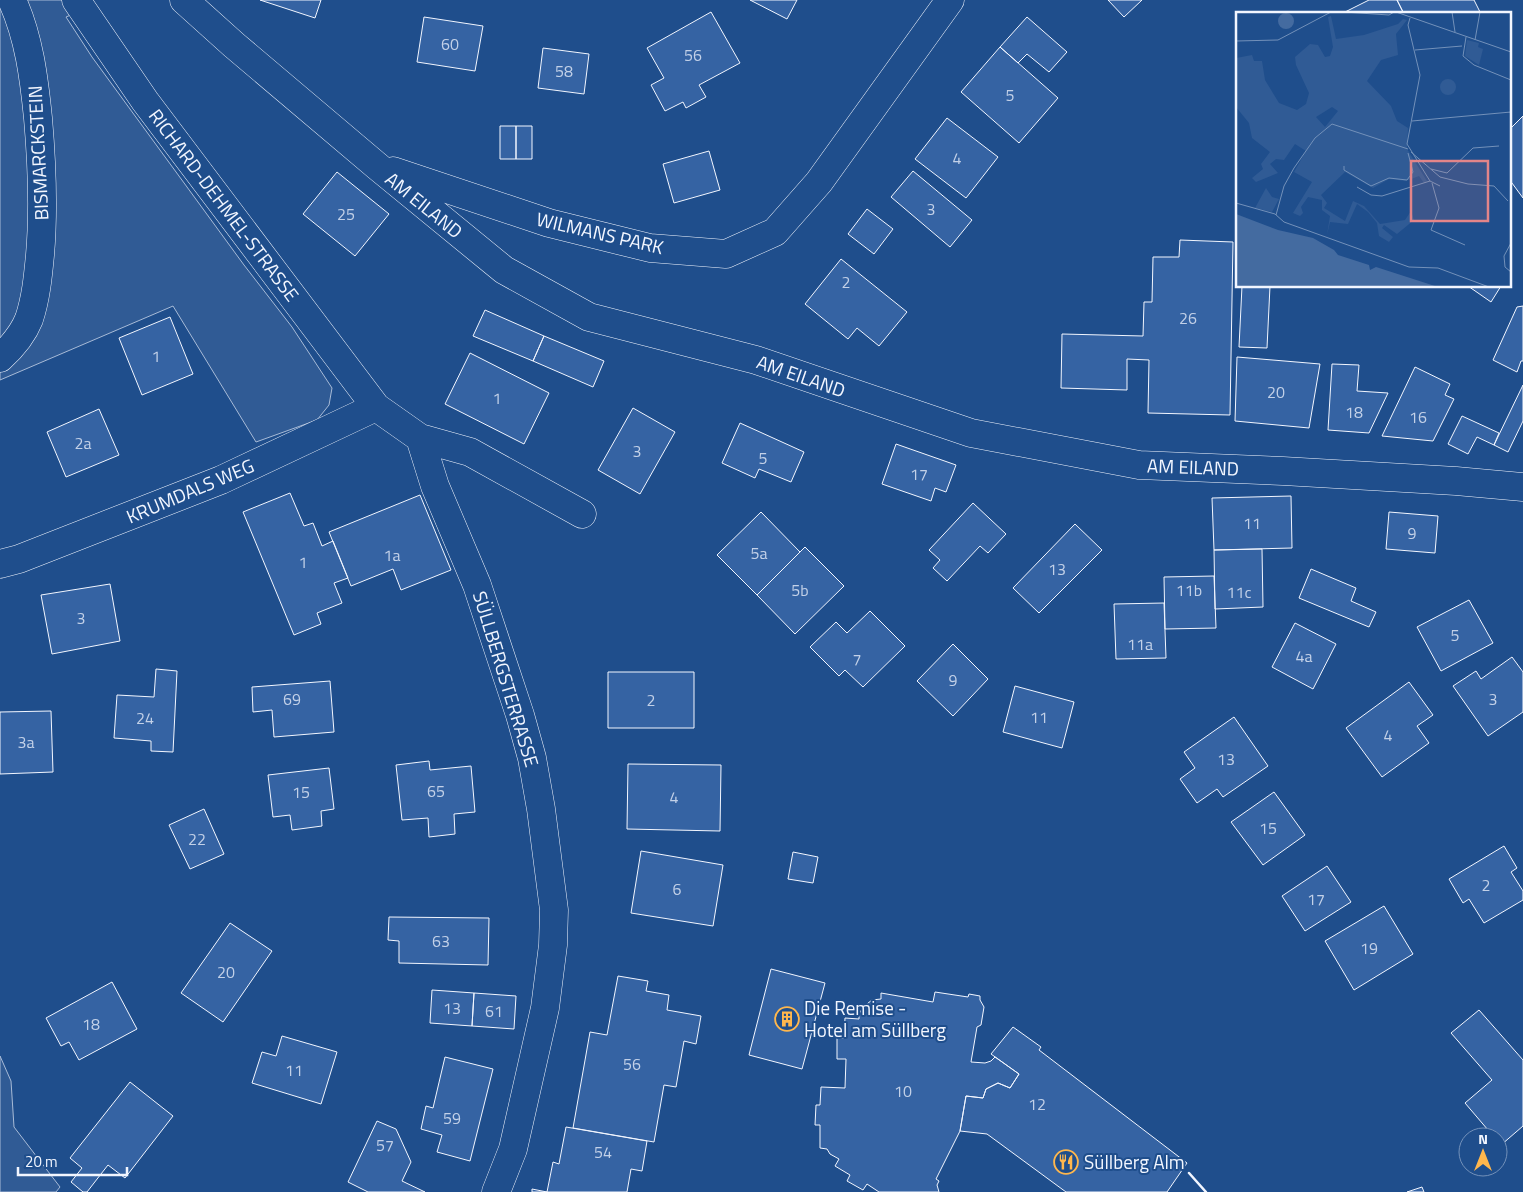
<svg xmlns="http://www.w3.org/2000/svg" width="1523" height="1192" font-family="'Titillium Web',sans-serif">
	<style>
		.built { fill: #305b95; stroke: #a8bbd7 }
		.building { fill: #3563a3; stroke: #f2f6ff }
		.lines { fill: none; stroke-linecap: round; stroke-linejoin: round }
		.minor-casing { stroke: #f2f6ff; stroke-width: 29 }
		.minor { stroke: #1f4e8c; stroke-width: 28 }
		.wall { stroke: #f2f6ff; stroke-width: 2.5 }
		.labels { text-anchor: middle; stroke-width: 4; stroke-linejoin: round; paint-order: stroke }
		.number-label { font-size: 16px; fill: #c3d1e8 }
		.street-label { font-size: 19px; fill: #f2f6ff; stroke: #1f4e8c }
		.poi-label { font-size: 19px; fill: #f2f6ff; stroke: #1f4e8c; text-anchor: start }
		.inset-road { fill: none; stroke: #7391ba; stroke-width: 1 }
		.view { fill: #e38589; fill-opacity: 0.15; stroke: #e38589; stroke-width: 2.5 }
		.inset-edge { fill: none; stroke: #f2f6ff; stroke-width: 2.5 }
	</style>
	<rect width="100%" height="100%" fill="#1f4e8c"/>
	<path class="built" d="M0,0h69l9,12 -12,5 26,40 152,208 48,62 40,61 -3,17 -12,15 -61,22 -83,-136 -173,74z
		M0,1056l11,25 3,46 46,60 -4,5h-56z"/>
	<path class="building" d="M260,0h61l-6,18z
		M750,0h47l-10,19z
		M1108,0h34l-18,17z
		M1369,0h28l7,14h-63z
		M1397,0h77l7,14h-77z
		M711,12l29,51 -41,22 7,12 -20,11 -3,-6 -18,9 -14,-26 13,-7 -17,-30z
		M424,17l59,9 -8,45 -58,-9z
		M1027,17l40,35 -18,20 -22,-18 -9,9 -18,-16z
		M1000,47l58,51 -39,45 -58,-51z
		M543,48l46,6 -5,40 -46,-6z
		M1523,116v82l-14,-19v-49z
		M947,118l51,39 -32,41 -51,-39z
		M500,126h16v33h-16z
		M516,126h16v33h-16z
		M709,151l11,39 -46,13 -11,-39z
		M913,171l59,49 -22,27 -59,-50z
		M337,172l52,42 -34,42 -52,-42z
		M867,209l26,20 -19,25 -26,-20z
		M1180,240l53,2 -3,173 -82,-2 1,-53 -22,-1v31l-66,-2 1,-54 81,2 1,-34h8l1,-45h26z
		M841,259l66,53 -28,34 -22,-18 -9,11 -43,-35z
		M1242,286h28l-3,62 -28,-1z
		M1468,286h33l-10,16z
		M1523,306v55h-2l-4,11 -24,-12 24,-53z
		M485,310l59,26 -11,25 -60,-25z
		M170,317l23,57 -51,21 -23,-57z
		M544,336l60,25 -11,26 -60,-26z
		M470,353l79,40 -25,51 -79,-40z
		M1237,357l83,7 -11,64 -74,-7z
		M1332,364l27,1 -2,26 31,2 -19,40 -41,-3z
		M1415,367l35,17 -5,11 9,4 -21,42 -51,-5z
		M1523,385v36l-15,31 -14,-7z
		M633,408l42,24 -35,62 -42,-24z
		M99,409l20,46 -53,22 -19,-45z
		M1462,416l37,17 -5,12 -17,-8 -9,17 -20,-10z
		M740,423l64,29 -13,30 -32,-13 -4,9 -33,-15z
		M896,444l60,21 -10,27 -11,-4 -4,13 -49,-17z
		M290,493l14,33 9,-3 9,23 11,-5 15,37 -14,5 8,20 -25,10 4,11 -27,11 -51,-123z
		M420,495l31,75 -50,20 -8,-21 -42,17 -22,-54z
		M1291,496l1,52 -78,2 -2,-52z
		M973,503l33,31 -18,19 -8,-7 -33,35 -14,-13 7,-8 -11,-10z
		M761,512l39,40 -43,43 -40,-40z
		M1389,512l49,4 -3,37 -49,-4z
		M1075,524l27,26 -63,63 -26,-25z
		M805,547l39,39 -49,48 -38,-39z
		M1262,549l1,58 -48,2 -1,-59z
		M1311,569l45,19 -5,13 25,11 -7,15 -70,-29z
		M1214,576l2,52 -51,1 -1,-52z
		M110,584l10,57 -68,13 -11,-59z
		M1469,600l24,43 -52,28 -24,-44z
		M1164,603l2,55 -50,1 -2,-55z
		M870,611l35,35 -42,41 -18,-17 -6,6 -29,-29 26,-25 11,11z
		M1295,623l41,21 -23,45 -41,-22z
		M953,644l35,35 -35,37 -36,-35z
		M1512,657l11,15v40l-35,24 -35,-50 23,-15 5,8z
		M156,669l21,2 -4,81 -22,-1v-10l-37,-3 3,-43 37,2z
		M608,672h86v56h-86z
		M330,681l4,51 -60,5 -2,-27 -19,2 -1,-25z
		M1409,682l24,33 -16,11 12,17 -47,34 -36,-49z
		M1015,686l59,16 -12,46 -59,-16z
		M51,711l2,61 -53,2v-62z
		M1234,717l34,49 -45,31 -6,-8 -20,14 -17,-24 15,-11 -11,-16z
		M429,761l1,9 41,-4 4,46 -21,2 1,20 -26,3 -1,-19 -26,2 -6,-55z
		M628,764l93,1 -1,66 -93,-2z
		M329,768l5,41 -13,2 1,15 -30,4 -2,-15 -17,2 -5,-42z
		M1274,792l31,43 -42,30 -32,-43z
		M204,809l20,45 -34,15 -21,-44z
		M1504,846l13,22 -6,4 12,19v9l-39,23 -15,-24 -6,4 -14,-24z
		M641,851l82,14 -10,61 -82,-13z
		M793,852l25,5 -5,26 -25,-4z
		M1327,866l24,36 -46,29 -23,-35z
		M1384,906l29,48 -59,36 -29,-49z
		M389,917l100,1 -1,47 -89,-2v-22l-11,-1z
		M230,923l42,28 -49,71 -42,-29z
		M771,969l54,14 -23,86 -53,-14z
		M618,976l30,5 -2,10 23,4 -2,15 34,6 -5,28 -12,-3 -8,46 -12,-2 -10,57 -81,-14 17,-96 17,3z
		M112,982l25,47 -58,31 -10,-18 -8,4 -15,-28z
		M432,990l42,3 -2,33 -42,-3z
		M935,992l33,5 1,-3 11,2v4l4,7 -3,18 -4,2 -6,35 14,1 6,-2 4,-4 24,17 -9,14 -12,-5 -12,6 -3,9 -17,-2 -6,35 -24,48 3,2 -2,4 2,7h-60l-12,-8 -4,6 -16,-9 3,-6 -15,-9 4,-7 -9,-5 -3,-5 -7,-1v-23h-5l1,-20h4l1,-18 24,1 1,-29h-9v-21h7l1,-20 14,1v-5l4,-7 9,-7 9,-1v-6l52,9z
		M474,993l42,3 -2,33 -42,-3z
		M1479,1010l44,50v66l-22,19 -3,-4v-4h-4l-29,-34 27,-23 -41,-47z
		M1013,1027l28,20 -2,3 148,113 -20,29h-101l-79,-58 -27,-3 6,-35 17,2 3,-9 12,-6 12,5 9,-14 -28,-20z
		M282,1036l55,16 -16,52 -69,-21 10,-31 14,4z
		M445,1057l48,12 -23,92 -33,-9 5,-17 -21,-6 5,-23 7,2z
		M130,1082l43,34 -48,62 -17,-13 -21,27h-4l-12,-10 11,-14 -12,-10z
		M377,1121l19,8 15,33 -9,19 23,11h-57l-20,-10z
		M566,1127l81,14 -5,30 -11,-2 -4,23h-95v-3l15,3 6,-30 6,2z
		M1422,1187l2,5h-17z"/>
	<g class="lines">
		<g class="minor-casing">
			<path id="minor" d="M76,0l69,101 231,306 44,31 50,14 112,62
				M184,0l50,45 143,121 127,104 85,47 167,43 215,73 168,32 144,6 173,10 67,6
				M393,171l156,52 101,25 76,6 49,-22 44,-50 131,-182
				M0,358c12,-11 23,-24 29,-39 7,-21 9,-43 11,-64 4,-46 2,-91 -2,-137 -4,-40 -9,-81 -26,-118
				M420,438l15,48 42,99 43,130 12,43 9,51 13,101 -1,35 -8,63 -32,141 -17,43
				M0,564l19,-5 202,-79 155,-73"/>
		</g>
		<use href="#minor" class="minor"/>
		<path class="wall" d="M1189,1173l17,19"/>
	</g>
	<defs>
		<g id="building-ring" transform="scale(1.25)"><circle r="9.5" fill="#1f4e8c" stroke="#ffb74d" stroke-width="1.5"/><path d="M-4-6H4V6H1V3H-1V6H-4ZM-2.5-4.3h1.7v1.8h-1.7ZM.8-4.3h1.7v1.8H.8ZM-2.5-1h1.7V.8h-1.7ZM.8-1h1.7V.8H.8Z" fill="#ffb74d"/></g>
		<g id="restaurant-ring" transform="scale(1.25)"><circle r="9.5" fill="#1f4e8c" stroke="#ffb74d" stroke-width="1.5"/><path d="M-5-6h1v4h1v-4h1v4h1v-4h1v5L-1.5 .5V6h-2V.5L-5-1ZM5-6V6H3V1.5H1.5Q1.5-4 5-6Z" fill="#ffb74d"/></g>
	</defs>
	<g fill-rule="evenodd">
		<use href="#building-ring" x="787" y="1019"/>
		<use href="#restaurant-ring" x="1066" y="1162"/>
	</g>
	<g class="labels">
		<g class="number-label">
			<text x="450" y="50">60</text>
			<text x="693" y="61">56</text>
			<text x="564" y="77">58</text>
			<text x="1010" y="101">5</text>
			<text x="957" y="164">4</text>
			<text x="931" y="215">3</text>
			<text x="346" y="220">25</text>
			<text x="846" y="288">2</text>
			<text x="1188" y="324">26</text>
			<text x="156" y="362">1</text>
			<text x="1276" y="398">20</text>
			<text x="497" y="404">1</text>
			<text x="1354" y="418">18</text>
			<text x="1418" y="423">16</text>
			<text x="83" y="449">2a</text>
			<text x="637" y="457">3</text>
			<text x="763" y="464">5</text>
			<text x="919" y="480">17</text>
			<text x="1252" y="529">11</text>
			<text x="1412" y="539">9</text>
			<text x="759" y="559">5a</text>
			<text x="392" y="561">1a</text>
			<text x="303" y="568">1</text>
			<text x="1057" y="575">13</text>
			<text x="800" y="596">5b</text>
			<text x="1189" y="596">11b</text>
			<text x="1239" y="598">11c</text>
			<text x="81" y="624">3</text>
			<text x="1455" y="641">5</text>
			<text x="1140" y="650">11a</text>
			<text x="1304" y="662">4a</text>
			<text x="857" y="665">7</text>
			<text x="953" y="686">9</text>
			<text x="292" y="705">69</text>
			<text x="1493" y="705">3</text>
			<text x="651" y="706">2</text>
			<text x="1039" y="723">11</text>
			<text x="145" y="724">24</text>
			<text x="1388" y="741">4</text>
			<text x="26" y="748">3a</text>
			<text x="1226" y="765">13</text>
			<text x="436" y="797">65</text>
			<text x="301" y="798">15</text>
			<text x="674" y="803">4</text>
			<text x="1268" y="834">15</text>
			<text x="197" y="845">22</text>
			<text x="1486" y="891">2</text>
			<text x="677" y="895">6</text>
			<text x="1316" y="905">17</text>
			<text x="441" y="947">63</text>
			<text x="1369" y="954">19</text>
			<text x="226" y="978">20</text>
			<text x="452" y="1014">13</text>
			<text x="494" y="1017">61</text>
			<text x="91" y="1030">18</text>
			<text x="632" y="1070">56</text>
			<text x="294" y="1076">11</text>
			<text x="903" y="1097">10</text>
			<text x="1037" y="1110">12</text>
			<text x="452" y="1124">59</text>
			<text x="385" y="1151">57</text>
			<text x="603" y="1158">54</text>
		</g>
		<g class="street-label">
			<text transform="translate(38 153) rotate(-93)" y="7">BISMARCKSTEIN</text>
			<text transform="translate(224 205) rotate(53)" y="7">RICHARD-DEHMEL-STRASSE</text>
			<text transform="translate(424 205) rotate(39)" y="7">AM EILAND</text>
			<text transform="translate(600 233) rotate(13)" y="7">WILMANS PARK</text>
			<text transform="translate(801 376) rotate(19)" y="7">AM EILAND</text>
			<text transform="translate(1193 467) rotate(2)" y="7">AM EILAND</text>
			<text transform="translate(190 491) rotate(-23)" y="7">KRUMDALS WEG</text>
			<text transform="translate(506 679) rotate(73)" y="7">SÜLLBERGSTERRASSE</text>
		</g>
		<g class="poi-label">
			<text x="804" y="1015">Die Remise -<tspan x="804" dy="22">Hotel am Süllberg</tspan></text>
			<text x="1084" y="1169">Süllberg Alm</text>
		</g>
	</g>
	<g transform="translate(1236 12)">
		<rect width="275" height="275" fill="#1f4e8c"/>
		<path d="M95,4l5,23 28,-4 34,-11 5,-5 4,1 -11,14 2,21 -17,5 -14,21 24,25 6,15 11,7 -1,21 20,32 -3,2 -5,-7 -13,5 -17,-2 -16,9 -28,-16 -24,23 6,8 -3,5 21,13 8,-20 11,5 16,18 25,-4 6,-9 3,9 -17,14 -13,-9 -2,3 11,9 -4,5 -10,-6 -2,-13 -9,-11 -11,-8 -9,20 -18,-2 -3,13 3,-19 -8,-6v-10l-14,-3 -7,10 2,6 -3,3 -7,-3 19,-31 -18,-10 12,-21 -11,-7 -11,16 -8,-1 -6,5 8,9 -22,9 -4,-4 11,-9 -2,-5 9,-12 -18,-14 -3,-15 -13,-16v-49l16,-3 2,6h8l3,19 14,23 18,7 9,-6 3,-11 -13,-28 -1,-8 15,-13 8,1 7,12 5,-1 3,-9 -5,-30zM96,95l6,4 -13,16 -9,-10zM231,28l12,3 -1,4 5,2 -4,16 -14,-9zM204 75a8 8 0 1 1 16 0a8 8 0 1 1-16 0ZM30,176l6,9 7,2 -7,13 -17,-4z" fill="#305b95" fill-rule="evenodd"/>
		<path d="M42 9a8 8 0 1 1 16 0a8 8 0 1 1-16 0ZM0,202l42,16 35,8 21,12 4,5 31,10 1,5 6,-3 62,20h-202z" fill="#446ba0"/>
		<path class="inset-road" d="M108,0l45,3 5,-3M160,0l115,40M216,0l3,20M174,6l-2,7 12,50 -13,69 23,37 10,5M230,25l-3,19 11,9 37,15M239,28l5,-28M0,29l42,-1 53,-28M179,38l47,-4M176,109l99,-9M175,140l29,25 28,7 26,2 14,15M108,154v4l27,16 18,-8 18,2 6,-8 -5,-19M195,157l16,4 26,-25 26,-2M196,171l7,25 -8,22 34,15M121,175l14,8 11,1 48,-15M0,191l39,11 9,8 125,45 29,1 51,19M40,203l8,-29 10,-18 21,-30 17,-14 76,25M275,231l-7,13 1,11 6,5"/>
		<path class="view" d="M175,149h77v60h-77z"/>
		<rect width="275" height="275" class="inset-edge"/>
	</g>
	<g transform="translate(1483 1152)"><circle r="24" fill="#1f4e8c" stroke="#7391ba"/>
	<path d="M0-4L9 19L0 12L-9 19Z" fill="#ffb74d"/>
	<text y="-8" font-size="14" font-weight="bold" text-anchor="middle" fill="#f2f6ff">N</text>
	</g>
	<path d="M18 1167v8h109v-8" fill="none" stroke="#f2f6ff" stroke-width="2.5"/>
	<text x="25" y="1167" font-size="15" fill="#f2f6ff" stroke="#1f4e8c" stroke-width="4" paint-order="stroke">20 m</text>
</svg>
